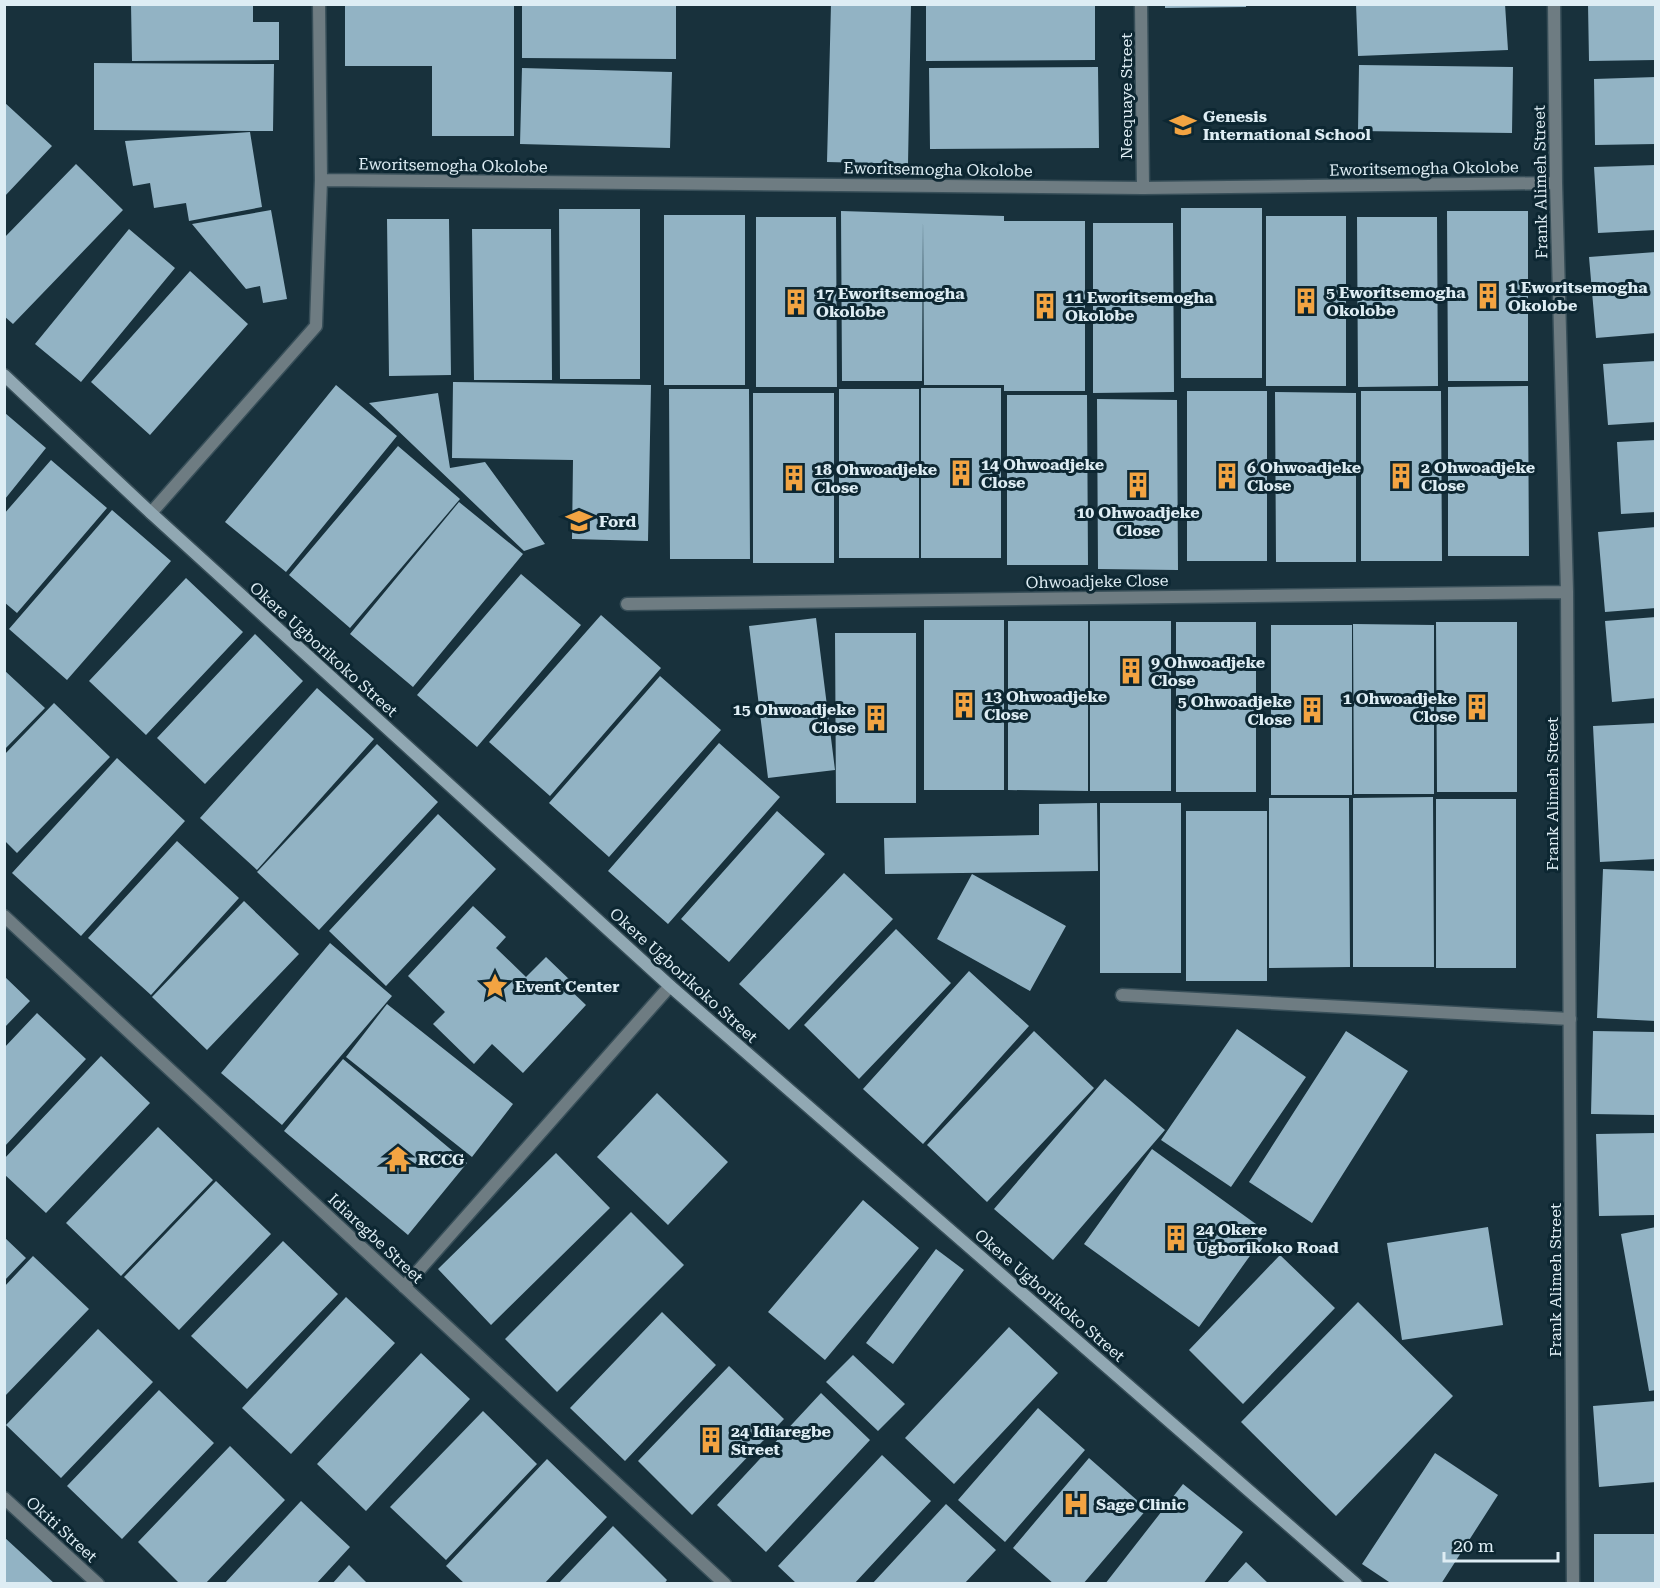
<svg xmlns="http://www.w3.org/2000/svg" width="1660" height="1588" font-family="'Roboto Serif',serif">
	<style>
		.building { fill: #92b3c4 }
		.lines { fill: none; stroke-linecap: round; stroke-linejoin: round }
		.lane-casing { stroke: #384f59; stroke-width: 15 }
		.street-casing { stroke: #384f59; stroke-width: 15 }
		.secondary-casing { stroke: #384f59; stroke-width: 15 }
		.lane { stroke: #6e7c82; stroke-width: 12 }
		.street { stroke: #6e7c82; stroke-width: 12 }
		.secondary { stroke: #91a8b3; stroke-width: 12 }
		.labels { text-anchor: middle; stroke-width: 6; stroke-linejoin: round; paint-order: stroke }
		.street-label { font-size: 16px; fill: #deedf4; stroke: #0d2732 }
		.poi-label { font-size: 16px; font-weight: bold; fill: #deedf4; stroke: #0d2732; text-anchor: start }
	</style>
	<rect width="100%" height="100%" fill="#18313c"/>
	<path class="building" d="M131,4h122v18h26v38l-147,1z
		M345,4h169v132h-82v-70h-87z
		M522,4h154v55l-154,-1z
		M831,4h80l-3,160 -81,-2z
		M1165,4h81v3l-81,1z
		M1356,4h149l3,46 -150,6z
		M1588,4h68v56l-67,1z
		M926,5h169v55l-169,1z
		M94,63l180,1 -1,67 -179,-1z
		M1359,65l154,2 -1,66 -154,-2z
		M1098,67l1,81 -169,1 -1,-81z
		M522,68l150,4 -2,76 -150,-4z
		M1656,77v67l-61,1 -1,-66z
		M4,102l48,44 -48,51z
		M250,132l12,75 -73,14 -3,-18 -32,5 -4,-25 -17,3 -8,-45z
		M76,164l47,46 -110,114 -9,-8v-78z
		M1656,165v65l-58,3 -4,-66z
		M1181,208h81v170h-81z
		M559,209h81v170h-80z
		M271,210l16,89 -24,4 -3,-17 -14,3 -54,-65z
		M841,211l163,5v5h81v170h-81v-6h-80l-1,-165 -1,161h-80z
		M1447,211h81v170h-80z
		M664,215h81v170h-81z
		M1266,216h80v170h-80z
		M756,217h80l1,170h-81z
		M1357,217h80l1,169 -80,1z
		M387,219h62l2,156 -62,1z
		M1093,223h80l1,169 -81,1z
		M129,229l46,39 -94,114 -46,-38z
		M472,229h79l1,151h-78z
		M1656,252v81l-60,5 -7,-81z
		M190,271l58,53 -98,111 -59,-53z
		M1656,361v61l-48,3 -5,-61z
		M453,382l198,3 -3,156 -76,-2 1,-79 -121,-2z
		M336,385l61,51 -111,136 -61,-50z
		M1528,386l1,170h-81v-169z
		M921,388h80v170h-80z
		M669,389h80l1,170h-80z
		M839,389h80v169h-80z
		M1187,391h80v170h-80z
		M1361,391h80l1,170h-81z
		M1275,392l81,1v169h-80z
		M438,393l12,75 35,-6 60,82 -21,7 -155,-148z
		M753,393h81v170h-81z
		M1007,395h80l1,170h-81z
		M1097,399l80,1 1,170 -80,-1z
		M5,413l41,35 -41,51z
		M1656,440v72l-35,2 -4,-72z
		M398,446l62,53 -110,129 -61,-53z
		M51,460l56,48 -90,105 -13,-11v-88z
		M459,502l64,52 -110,133 -63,-53z
		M112,510l59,51 -104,119 -58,-51z
		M1656,527v81l-51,4 -7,-80z
		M521,574l60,51 -104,122 -60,-52z
		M186,578l57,54 -97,103 -57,-54z
		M601,615l60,53 -111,128 -61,-54z
		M1656,617v81l-44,4 -7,-81z
		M816,618l19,152 -67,8 -19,-152z
		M924,620h80v170h-80z
		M1008,621h80v170l-80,-1z
		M1090,621h81v170h-81z
		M1176,622h80v170h-80z
		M1436,622h81v170h-80z
		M1353,624l81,1v169h-80z
		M1271,625h81v170h-81z
		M835,633h81v170h-80z
		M255,634l48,47 -98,103 -48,-46z
		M4,670l41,38 -41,42z
		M660,676l61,54 -112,127 -60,-54z
		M317,688l57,51 -117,131 -57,-52z
		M54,703l56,54 -93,96 -13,-13v-85z
		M1656,723v136l-56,3 -7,-136z
		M719,743l61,54 -112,127 -60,-53z
		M377,744l61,58 -119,128 -62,-58z
		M117,758l68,63 -104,115 -69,-63z
		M1433,797l1,170h-81v-169z
		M1269,798h80l1,169 -81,1z
		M1436,799h80v169h-80z
		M1097,803l1,68 -213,3 -1,-36 155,-3v-31z
		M1100,803h81v170h-81z
		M777,811l48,43 -96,108 -48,-43z
		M1186,811h81v170h-81z
		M438,814l58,55 -110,117 -57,-55z
		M177,841l62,57 -88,97 -63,-57z
		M1603,869l53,2v150l-59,-3z
		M844,873l49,46 -104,111 -50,-46z
		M972,874l94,52 -36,65 -93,-52z
		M244,901l55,53 -92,96 -55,-53z
		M473,906l33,31 -10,11 30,29 20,-20 26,25 -5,5 19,18 -63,68 -31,-29 -18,20 -41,-40 12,-12 -37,-36z
		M896,929l55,54 -92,96 -55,-54z
		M330,943l62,53 -110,129 -61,-52z
		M969,971l60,55 -106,118 -60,-55z
		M4,976l26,25 -26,27z
		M387,1004l126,100 -41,53 -126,-100z
		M37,1013l49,46 -82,88v-99z
		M1237,1029l69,48 -75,110 -70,-47z
		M1034,1031l60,57 -107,114 -60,-57z
		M1346,1031l62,40 -96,152 -63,-41z
		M1593,1031l63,1v83l-65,-1z
		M101,1056l49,47 -104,110 -42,-39v-15z
		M343,1059l124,104 -59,72 -124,-104z
		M1105,1079l60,51 -112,130 -59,-51z
		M657,1093l71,69 -60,63 -71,-68z
		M158,1127l55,53 -92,96 -55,-53z
		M1656,1133v82l-57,1 -3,-82z
		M1152,1149l115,83 -68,95 -115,-83z
		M556,1153l54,55 -119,117 -53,-56z
		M216,1181l55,53 -92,96 -55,-53z
		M863,1200l56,48 -94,112 -57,-48z
		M631,1212l53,53 -127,127 -52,-53z
		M1488,1227l15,98 -101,15 -15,-97z
		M1656,1227v163l-7,1 -28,-157z
		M4,1237l22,21 -22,23z
		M283,1241l55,53 -91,95 -56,-53z
		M936,1249l28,21 -71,94 -27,-21z
		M1280,1255l55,53 -92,96 -54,-54z
		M33,1256l56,53 -85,88v-110z
		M346,1297l49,46 -104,111 -49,-46z
		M1358,1302l95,94 -117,120 -95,-94z
		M662,1312l54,53 -91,96 -55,-53z
		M1009,1327l49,46 -104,111 -49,-46z
		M98,1329l55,53 -92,96 -55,-53z
		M421,1353l49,46 -104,112 -49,-47z
		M853,1355l52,49 -27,27 -52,-49z
		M729,1366l55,53 -92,96 -54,-54z
		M159,1390l55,53 -92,96 -55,-53z
		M821,1393l49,47 -104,112 -49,-47z
		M1656,1401v81l-57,5 -6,-81z
		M1038,1408l47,42 -80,92 -47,-42z
		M483,1411l54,53 -91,96 -56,-53z
		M230,1446l55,54 -80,84h-25l-42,-42z
		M1435,1453l63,42 -57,89h-49l-30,-20z
		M882,1455l49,46 -77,83h-57l-19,-18z
		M1089,1458l58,51 -64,75h-29l-41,-36z
		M547,1459l60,58 -63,67h-79l-19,-18z
		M1183,1484l60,48 -40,52h-98z
		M301,1501l49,46 -34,37h-92z
		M946,1504l50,46 -32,34h-92z
		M613,1526l54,54 -3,4h-106z
		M1594,1534h62v50h-62z
		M4,1537l51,47h-51z
		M1246,1562l23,22h-43z
		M349,1565l19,19h-36z"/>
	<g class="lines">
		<g class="lane-casing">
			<path id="lane" d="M1122,995l448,24"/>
		</g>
		<g class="street-casing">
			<path id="street" d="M1141,4l2,184
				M1554,4l2,179 11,409 6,992
				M321,180l822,8 413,-5
				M151,513l165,-187 5,-146 -2,-176
				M627,604l940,-12
				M4,916l721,668
				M404,1287l266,-301
				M4,1498l94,86"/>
		</g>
		<g class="secondary-casing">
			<path id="secondary" d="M4,375l147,138 519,473 686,598"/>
		</g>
		<use href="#lane" class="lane"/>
		<use href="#street" class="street"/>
		<use href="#secondary" class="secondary"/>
	</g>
	<defs>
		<g id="school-bare" transform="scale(2.07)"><path d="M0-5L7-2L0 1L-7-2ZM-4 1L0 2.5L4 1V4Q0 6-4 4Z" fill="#f3a442" stroke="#0d2732" stroke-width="2.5" paint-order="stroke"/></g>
		<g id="building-bare" transform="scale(2.07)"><path d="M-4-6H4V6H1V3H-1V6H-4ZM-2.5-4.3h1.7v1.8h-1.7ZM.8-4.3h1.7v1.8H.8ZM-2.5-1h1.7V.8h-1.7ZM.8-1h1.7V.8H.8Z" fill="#f3a442" stroke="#0d2732" stroke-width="2.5" paint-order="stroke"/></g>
		<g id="sight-bare" transform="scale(2.07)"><path d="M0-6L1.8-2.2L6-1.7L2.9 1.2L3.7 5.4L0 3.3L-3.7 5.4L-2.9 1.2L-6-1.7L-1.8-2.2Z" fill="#f3a442" stroke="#0d2732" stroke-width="2.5" paint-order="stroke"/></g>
		<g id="temple-bare" transform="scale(2.07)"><path d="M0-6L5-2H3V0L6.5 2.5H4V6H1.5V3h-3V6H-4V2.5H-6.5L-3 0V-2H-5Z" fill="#f3a442" stroke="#0d2732" stroke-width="2.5" paint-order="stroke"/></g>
		<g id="hospital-bare" transform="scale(2.07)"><path d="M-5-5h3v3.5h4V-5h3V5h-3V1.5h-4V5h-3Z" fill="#f3a442" stroke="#0d2732" stroke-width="2.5" paint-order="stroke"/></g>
	</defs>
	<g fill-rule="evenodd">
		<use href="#school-bare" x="1183" y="125"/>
		<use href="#building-bare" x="1488" y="296"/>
		<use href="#building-bare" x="1306" y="301"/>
		<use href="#building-bare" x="796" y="302"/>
		<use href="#building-bare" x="1045" y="306"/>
		<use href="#building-bare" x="961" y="473"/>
		<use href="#building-bare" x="1227" y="476"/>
		<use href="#building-bare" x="1401" y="476"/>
		<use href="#building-bare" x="794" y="478"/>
		<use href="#building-bare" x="1138" y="485"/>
		<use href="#school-bare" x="579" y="521"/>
		<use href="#building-bare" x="1131" y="671"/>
		<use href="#building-bare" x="964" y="705"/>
		<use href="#building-bare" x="1477" y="707"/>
		<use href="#building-bare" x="1312" y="710"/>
		<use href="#building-bare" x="876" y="718"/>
		<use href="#sight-bare" x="495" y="986"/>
		<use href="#temple-bare" x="398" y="1159"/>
		<use href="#building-bare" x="1176" y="1238"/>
		<use href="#building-bare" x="711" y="1440"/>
		<use href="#hospital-bare" x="1076" y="1504"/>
	</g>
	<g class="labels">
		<g class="street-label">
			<text transform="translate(1126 96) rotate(-90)" y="6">Neequaye Street</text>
			<text transform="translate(453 165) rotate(1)" y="6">Eworitsemogha Okolobe</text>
			<text transform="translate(1424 168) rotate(-1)" y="6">Eworitsemogha Okolobe</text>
			<text transform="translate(938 169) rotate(1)" y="6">Eworitsemogha Okolobe</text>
			<text transform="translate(1540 182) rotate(-91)" y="6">Frank Alimeh Street</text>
			<text transform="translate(1097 581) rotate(-1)" y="6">Ohwoadjeke Close</text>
			<text transform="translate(324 649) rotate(42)" y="6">Okere Ugborikoko Street</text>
			<text transform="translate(1552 794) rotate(-90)" y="6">Frank Alimeh Street</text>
			<text transform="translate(684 975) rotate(42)" y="6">Okere Ugborikoko Street</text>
			<text transform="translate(376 1238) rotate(43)" y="6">Idiaregbe Street</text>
			<text transform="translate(1555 1280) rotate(-90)" y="6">Frank Alimeh Street</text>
			<text transform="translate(1050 1295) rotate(41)" y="6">Okere Ugborikoko Street</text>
			<text transform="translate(62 1529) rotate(42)" y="6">Okiti Street</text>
		</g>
		<g class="poi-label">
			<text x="1203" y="122">Genesis<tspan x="1203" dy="18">International School</tspan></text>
			<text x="1508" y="293">1 Eworitsemogha<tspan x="1508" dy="18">Okolobe</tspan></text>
			<text x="1326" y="298">5 Eworitsemogha<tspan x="1326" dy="18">Okolobe</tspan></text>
			<text x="816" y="299">17 Eworitsemogha<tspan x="816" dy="18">Okolobe</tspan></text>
			<text x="1065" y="303">11 Eworitsemogha<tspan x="1065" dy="18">Okolobe</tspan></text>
			<text x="981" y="470">14 Ohwoadjeke<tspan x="981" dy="18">Close</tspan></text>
			<text x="1247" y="473">6 Ohwoadjeke<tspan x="1247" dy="18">Close</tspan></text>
			<text x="1421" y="473">2 Ohwoadjeke<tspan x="1421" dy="18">Close</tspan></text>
			<text x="814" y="475">18 Ohwoadjeke<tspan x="814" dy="18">Close</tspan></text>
			<text x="1138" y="518" text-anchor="middle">10 Ohwoadjeke<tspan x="1138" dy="18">Close</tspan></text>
			<text x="599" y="527">Ford</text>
			<text x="1151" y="668">9 Ohwoadjeke<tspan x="1151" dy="18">Close</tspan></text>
			<text x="984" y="702">13 Ohwoadjeke<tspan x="984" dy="18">Close</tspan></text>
			<text x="1457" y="704" text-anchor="end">1 Ohwoadjeke<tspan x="1457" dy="18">Close</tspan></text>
			<text x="1292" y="707" text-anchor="end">5 Ohwoadjeke<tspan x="1292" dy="18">Close</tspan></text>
			<text x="856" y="715" text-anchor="end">15 Ohwoadjeke<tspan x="856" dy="18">Close</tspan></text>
			<text x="515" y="992">Event Center</text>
			<text x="418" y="1165">RCCG</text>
			<text x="1196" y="1235">24 Okere<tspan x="1196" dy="18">Ugborikoko Road</tspan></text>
			<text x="731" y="1437">24 Idiaregbe<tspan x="731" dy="18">Street</tspan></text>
			<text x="1096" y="1510">Sage Clinic</text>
		</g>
	</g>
	<rect width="1660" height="1588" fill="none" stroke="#deedf4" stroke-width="12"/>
	<path d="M1444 1552v9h114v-9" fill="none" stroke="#deedf4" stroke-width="3"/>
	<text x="1453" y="1552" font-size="18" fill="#deedf4" stroke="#0d2732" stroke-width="4.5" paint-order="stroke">20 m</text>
</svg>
